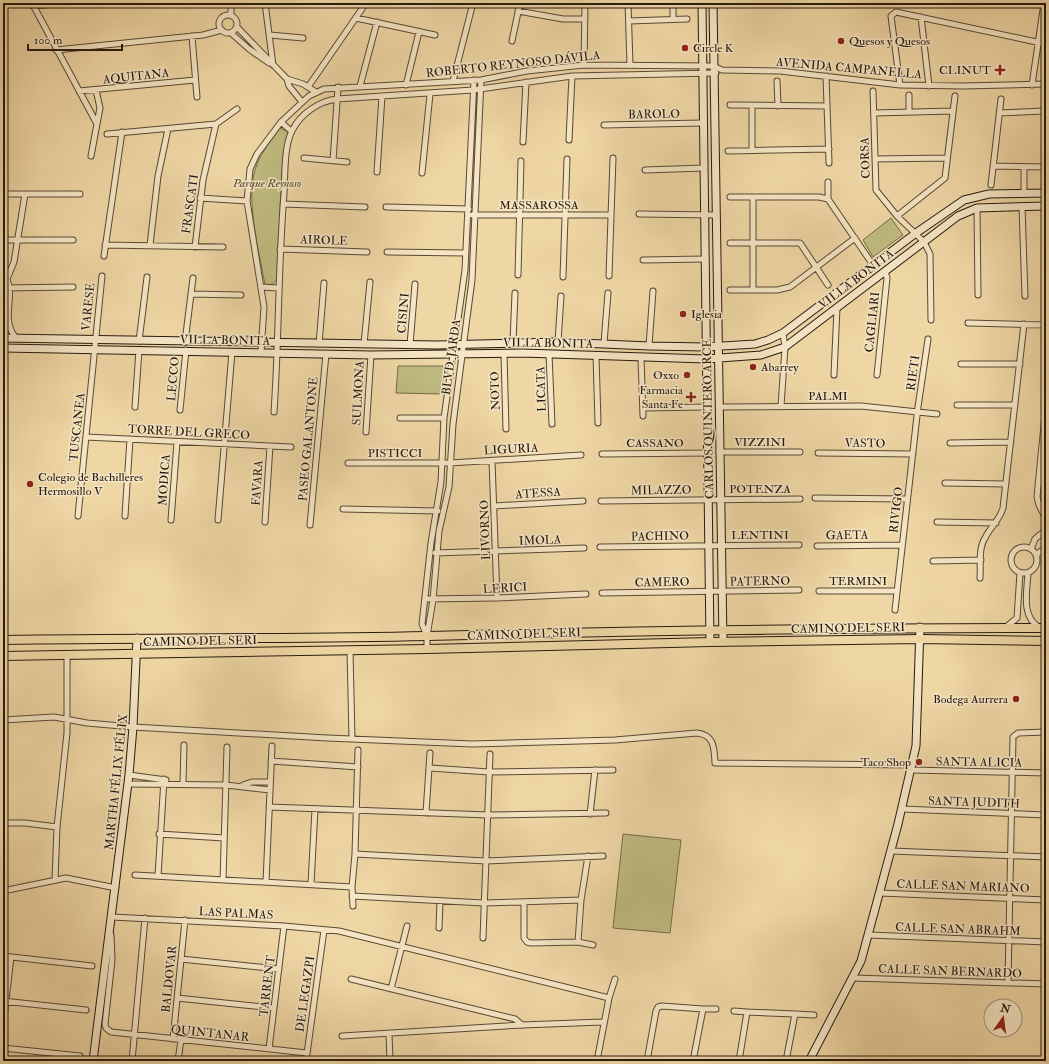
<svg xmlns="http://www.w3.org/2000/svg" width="1049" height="1064" font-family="'IM FELL Double Pica',serif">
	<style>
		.green { fill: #c0bc81; stroke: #736b48 }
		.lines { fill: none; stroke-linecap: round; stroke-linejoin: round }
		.street-casing { stroke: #584935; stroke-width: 7 }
		.secondary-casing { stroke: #261a10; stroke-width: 9 }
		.primary-casing { stroke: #261a10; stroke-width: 10 }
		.street { stroke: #f5e5c4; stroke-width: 5 }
		.secondary { stroke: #f5e5c4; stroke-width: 7 }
		.primary { stroke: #efd7a5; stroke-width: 8 }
		.poi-dot { fill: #8f2418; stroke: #f5e5c4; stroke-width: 1.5 }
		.labels { text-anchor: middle; stroke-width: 3; stroke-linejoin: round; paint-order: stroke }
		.poi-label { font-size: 12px; fill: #261a10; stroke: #f5e5c4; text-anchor: start }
		.street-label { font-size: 12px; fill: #261a10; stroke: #f5e5c4 }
		.park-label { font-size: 12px; font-style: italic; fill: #544b32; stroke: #f5e5c4 }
	</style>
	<rect width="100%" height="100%" fill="#efd7a5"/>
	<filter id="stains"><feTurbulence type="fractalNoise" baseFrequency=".005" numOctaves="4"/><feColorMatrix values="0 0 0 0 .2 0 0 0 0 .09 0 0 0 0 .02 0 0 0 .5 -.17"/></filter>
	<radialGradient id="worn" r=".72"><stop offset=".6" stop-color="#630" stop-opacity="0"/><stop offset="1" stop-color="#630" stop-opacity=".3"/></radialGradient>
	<path class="green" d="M280,128l8,4 1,5 -4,11 -4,35 -3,95 -5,6 -8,1c-6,-34 -21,-89 -8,-121 5,-13 16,-25 23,-36z
		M891,218l12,17 -30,22 -10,-17z
		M398,366h46l-1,28 -47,-1z
		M623,834l58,6 -11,93 -57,-5z"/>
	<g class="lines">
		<g class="street-casing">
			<path id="street" d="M32,3l65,121
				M265,3l8,62
				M628,3l2,62
				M673,3v16
				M33,6l36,-3
				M518,11l45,8h22
				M219 24a9 9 0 1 1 18 0a9 9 0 1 1-18 0Z
				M231,15v-12
				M921,17l8,69
				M356,18l79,17
				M629,21l58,-2
				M237,27l50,52 16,5 13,8
				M231,33l18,16 20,14
				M270,35l33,3
				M192,36l5,61
				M512,41l8,-38
				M56,50l147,-15 19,-5
				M584,65l1,-62
				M826,76l3,87
				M287,79l2,7 13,16
				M453,81l20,-78
				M777,81l1,25
				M406,85l13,-53
				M900,85l-9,-69 5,-4 150,32
				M1032,85l12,-82
				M360,86l17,-64
				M308,87l58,-84
				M79,91l116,-11
				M873,91l3,99 21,26 27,26 6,12 1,66
				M909,95v17
				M1045,95l1,72
				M730,105l97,1
				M752,106v44
				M874,113l79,-2
				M999,113l46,-2
				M281,122l10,9
				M604,125l99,-2
				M107,134l109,-10 21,-15
				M569,140l3,-64
				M523,142l3,-60
				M728,151l101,-2
				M91,156l9,-48 -4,-18
				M304,158l43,4
				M875,159l72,-1
				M333,161l5,-74
				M993,166l53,1
				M645,170l59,-2
				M377,172l5,-76
				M422,173l8,-79
				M828,182v17l45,66
				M991,185l10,-86
				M3,194h77
				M1024,194v-27
				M730,197h89l9,2
				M753,197v93
				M200,198l47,3
				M283,204l82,3
				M386,207l83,2
				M1022,207l3,89
				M977,208l1,87
				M639,214l77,1
				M472,215h138
				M897,216l48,-38 10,-82
				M3,240h70
				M730,243h70l28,42
				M105,245l118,2
				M150,245l8,-69 10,-47
				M195,247l8,-67 13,-56
				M280,249l87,3
				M387,252l79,1
				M104,256l18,-124
				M643,260l62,-1
				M518,275l3,-114
				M609,276l4,-118
				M563,277l4,-118
				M7,279l7,-17 11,-68
				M3,285l4,-6c8,21 -7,40 9,59
				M261,287l17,1
				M3,288l70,-1
				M730,290h47l13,-3 65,-49
				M191,294l50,1
				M968,323l78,2
				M139,341l8,-64
				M185,342l8,-64
				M513,342l2,-49
				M558,342l3,-46
				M604,343l4,-50
				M319,344l5,-61
				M364,344l6,-62
				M410,345l5,-61
				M649,346l4,-55
				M261,352l3,-45 -17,-106 3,-32 7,-15 24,-32 28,-26 15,-7 157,-9 46,-9 57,-6 129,1 9,4 58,1 120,14 63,1 83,-2
				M504,354l2,75
				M549,354l3,70
				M596,355l2,68
				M641,358l2,58
				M961,364h59
				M834,375l3,-67
				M877,375l10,-97 -2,-7
				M1046,404l-9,93 2,8 7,14
				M957,405h58
				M781,406l4,-59 -2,-14
				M135,407l4,-57
				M719,407l142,-1 76,8
				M643,408l64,-1
				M180,410l6,-60
				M274,412c5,-72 4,-145 10,-218 1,-18 0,-48 8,-63 8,-17 27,-30 45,-32l136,-9 99,-14 144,-3
				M400,418h44
				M366,432l5,-77
				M86,437l205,10
				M950,443l61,-1
				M719,452h81
				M818,453l95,1
				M602,454l106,-1
				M492,461l5,137
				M348,463h102l131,-8
				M945,483l61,1
				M1038,483h8
				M815,498l92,1
				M601,501l199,-2
				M494,506l89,-5
				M343,509l95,2
				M78,516l24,-240
				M125,516l5,-77
				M171,520l6,-78
				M218,520l14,-168
				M265,522l5,-76
				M937,522l59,1
				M310,525l16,-171
				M817,546l85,-1
				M1011 560a13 13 0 1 1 26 0a13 13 0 1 1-26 0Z
				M600,547l199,-2
				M1031,549l4,-10 11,-9
				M435,553l149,-5
				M1036,555l10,-8
				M933,561l48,-1
				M1028,573c-1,18 -7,44 11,54
				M980,578c1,-12 -2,-29 5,-40 5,-11 15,-18 18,-30l21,-184
				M819,591h78
				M602,593l197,-3
				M426,599l71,-1 89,-4
				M895,610l23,-203 10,-68
				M1006,627l11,-9 3,-45
				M427,636l6,-36 6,-69 10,-44 4,-63 19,-144 9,-200
				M427,649v-13l-5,-12 9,-81 10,-61 3,-64 21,-148 9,-190
				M350,650l2,89
				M3,720l51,-3 33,6 46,4 194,11 145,6 143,-4 82,-7c18,2 17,16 18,30l198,2
				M271,761l87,6
				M430,768l59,4 124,-2
				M911,770l135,3
				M129,775l37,5
				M183,783l1,-38
				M128,784l98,1 44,5
				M243,785l9,-3h18
				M269,807l219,8 118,-2
				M902,809l144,6
				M426,813l4,-60
				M590,814l5,-44
				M3,823h22l32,4
				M159,834l65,4
				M891,851l155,6
				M355,854l131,7 117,-5
				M135,875l217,12
				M158,876l6,-97
				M55,880l2,-53 10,-94v-77
				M223,880l4,-133
				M266,882l6,-136
				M311,884l4,-75
				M3,891l63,-13 50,10
				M880,893l166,7
				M352,896l132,7 97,-3
				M524,902v36l3,4 4,1 47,-1 15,3
				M353,906l-1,-19 3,-33 3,-104
				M112,917l172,9 55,5 270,67 -12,63
				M439,928l1,-27
				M111,935l1,25 -7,64 1,4 5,4 196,21
				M869,935l177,7
				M483,938l7,-184
				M578,942l3,-42 7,-44
				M3,956l89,10
				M181,959l98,10
				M853,978l193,6
				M351,979l164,40 7,6
				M1008,982l5,-245 5,-4 28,-1
				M391,989l16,-63
				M177,998l97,10
				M609,998l6,-19
				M3,1001l83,9
				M703,1009h13
				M734,1011l13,1
				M795,1014l19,1
				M3,1026l8,-69
				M389,1034l1,27
				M342,1036l180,-11 81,-3
				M173,1039l12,-119
				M3,1048l77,8
				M269,1049l15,-123
				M132,1061l13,-143
				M178,1061l3,-21
				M306,1061l18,-131
				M647,1061l9,-50 2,-4 4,-1 41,3 -10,52
				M739,1061l8,-49 48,2 -9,47"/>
		</g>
		<g class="secondary-casing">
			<path id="secondary" d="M702,3l8,639
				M713,3l10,639
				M3,338l433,7 122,-3 91,4 57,1 49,-3 13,-4 15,-7 133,-100 48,-33 25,-6 57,-1
				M3,348l368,7 151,-2 184,6 55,-4 24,-8 173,-131 19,-8 69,-2
				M93,1061l36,-286 4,-48 4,-89
				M809,1061l52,-100 37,-137 18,-78 4,-119"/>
		</g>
		<g class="primary-casing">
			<path id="primary" d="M3,640c141,-2 283,-1 425,-4 206,-5 412,-8 618,-8
				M3,656l424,-7 283,-7 210,-3 126,2"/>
		</g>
		<use href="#street" class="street"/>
		<use href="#secondary" class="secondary"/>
		<use href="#primary" class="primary"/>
	</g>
	<g class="poi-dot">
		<circle cx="841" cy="41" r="4"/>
		<circle cx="685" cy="48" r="4"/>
		<path d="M998 64h4v4h4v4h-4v4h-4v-4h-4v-4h4z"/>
		<circle cx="683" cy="314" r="4"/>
		<circle cx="753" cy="367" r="4"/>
		<circle cx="687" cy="375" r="4"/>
		<path d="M689 391h4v4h4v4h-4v4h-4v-4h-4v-4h4z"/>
		<circle cx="30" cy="484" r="4"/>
		<circle cx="1016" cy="699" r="4"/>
		<circle cx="919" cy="762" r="4"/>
	</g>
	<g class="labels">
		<g class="poi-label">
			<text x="849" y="45">Quesos y Quesos</text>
			<text x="693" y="52">Circle K</text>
			<text x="991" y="74" text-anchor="end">CLINUT</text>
			<text x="691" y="318">Iglesia</text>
			<text x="761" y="371">Abarrey</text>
			<text x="679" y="379" text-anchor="end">Oxxo</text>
			<text x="683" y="394" text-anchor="end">Farmacia<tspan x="683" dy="14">Santa Fe</tspan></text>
			<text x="38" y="481">Colegio de Bachilleres<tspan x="38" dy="14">Hermosillo V</tspan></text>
			<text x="1008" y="703" text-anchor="end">Bodega Aurrera</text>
			<text x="911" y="766" text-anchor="end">Taco Shop</text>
		</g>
		<g class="street-label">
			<text transform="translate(513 64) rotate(-6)" y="4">ROBERTO REYNOSO DÁVILA</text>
			<text transform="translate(849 68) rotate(5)" y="4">AVENIDA CAMPANELLA</text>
			<text transform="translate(136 76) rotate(-6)" y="4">AQUITANA</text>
			<text transform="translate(654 114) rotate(-1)" y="4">BAROLO</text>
			<text transform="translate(865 158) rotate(-92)" y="4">CORSA</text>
			<text transform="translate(190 204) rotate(-82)" y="4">FRASCATI</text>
			<text x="539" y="209">MASSAROSSA</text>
			<text transform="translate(324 240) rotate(2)" y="4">AIROLE</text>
			<text transform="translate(856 279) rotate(-37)" y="4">VILLA BONITA</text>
			<text transform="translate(88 307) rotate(-84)" y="4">VARESE</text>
			<text transform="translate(403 313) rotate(-85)" y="4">CISINI</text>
			<text transform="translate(872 322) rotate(-84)" y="4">CAGLIARI</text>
			<text transform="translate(225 340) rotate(1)" y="4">VILLA BONITA</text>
			<text transform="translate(548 343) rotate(1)" y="4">VILLA BONITA</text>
			<text transform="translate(451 357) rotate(-82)" y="4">BLVD. JARDA</text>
			<text transform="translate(913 373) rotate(-82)" y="4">RIETI</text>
			<text transform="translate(173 379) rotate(-85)" y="4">LECCO</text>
			<text transform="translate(541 389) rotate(-92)" y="4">LICATA</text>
			<text transform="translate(495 391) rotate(-92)" y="4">NOTO</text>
			<text transform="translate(358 393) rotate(-87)" y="4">SULMONA</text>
			<text x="828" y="400">PALMI</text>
			<text transform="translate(708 419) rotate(-91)" y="4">CARLOS QUINTERO ARCE</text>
			<text transform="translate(77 427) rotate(-84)" y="4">TUSCANEA</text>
			<text transform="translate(189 432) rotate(3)" y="4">TORRE DEL GRECO</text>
			<text transform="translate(308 439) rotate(-85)" y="4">PASEO GALANTONE</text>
			<text x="760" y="446">VIZZINI</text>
			<text x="655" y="447">CASSANO</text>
			<text transform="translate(865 443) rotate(1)" y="4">VASTO</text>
			<text transform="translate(511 449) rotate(-3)" y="4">LIGURIA</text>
			<text x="395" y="457">PISTICCI</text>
			<text transform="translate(164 480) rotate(-86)" y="4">MODICA</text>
			<text transform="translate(257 483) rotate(-86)" y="4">FAVARA</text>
			<text x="760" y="493">POTENZA</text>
			<text transform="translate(661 490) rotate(-1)" y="4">MILAZZO</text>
			<text transform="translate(538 493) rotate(-4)" y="4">ATESSA</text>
			<text transform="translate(896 510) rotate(-83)" y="4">RIVIGO</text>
			<text transform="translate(485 530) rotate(-92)" y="4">LIVORNO</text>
			<text x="760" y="539">LENTINI</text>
			<text transform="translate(847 535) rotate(-1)" y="4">GAETA</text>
			<text transform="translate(660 536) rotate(-1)" y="4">PACHINO</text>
			<text transform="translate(540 540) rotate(-2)" y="4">IMOLA</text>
			<text transform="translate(760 581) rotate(-1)" y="4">PATERNO</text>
			<text x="858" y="585">TERMINI</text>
			<text transform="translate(662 582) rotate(-1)" y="4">CAMERO</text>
			<text transform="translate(505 588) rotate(-3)" y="4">LERICI</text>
			<text transform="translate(848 628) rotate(-1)" y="4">CAMINO DEL SERI</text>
			<text transform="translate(524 634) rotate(-2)" y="4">CAMINO DEL SERI</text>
			<text transform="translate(200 641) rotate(-1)" y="4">CAMINO DEL SERI</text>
			<text transform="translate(979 762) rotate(1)" y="4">SANTA ALICIA</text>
			<text transform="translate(116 782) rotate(-84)" y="4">MARTHA FÉLIX FÉLIX</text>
			<text transform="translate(974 802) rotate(2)" y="4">SANTA JUDITH</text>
			<text transform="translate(963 886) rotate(2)" y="4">CALLE SAN MARIANO</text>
			<text transform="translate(236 913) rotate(3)" y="4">LAS PALMAS</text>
			<text transform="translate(958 929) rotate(2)" y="4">CALLE SAN ABRAHM</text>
			<text transform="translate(950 971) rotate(2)" y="4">CALLE SAN BERNARDO</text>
			<text transform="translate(169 979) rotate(-84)" y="4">BALDOVAR</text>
			<text transform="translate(267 986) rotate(-83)" y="4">TARRENT</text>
			<text transform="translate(305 994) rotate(-82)" y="4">DE LEGAZPI</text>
			<text transform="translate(210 1033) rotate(6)" y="4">QUINTANAR</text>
		</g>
		<g class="park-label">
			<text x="267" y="187">Parque Reynoso</text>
		</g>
	</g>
	<rect width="1049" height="1064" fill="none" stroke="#efd7a5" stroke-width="16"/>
	<rect x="4" y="4" width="1041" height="1056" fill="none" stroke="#261a10" stroke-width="2"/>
	<rect x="8" y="8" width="1033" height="1048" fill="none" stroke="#261a10"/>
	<g transform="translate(1003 1018) rotate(14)"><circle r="19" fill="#f5e5c4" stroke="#a2947c"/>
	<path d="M0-3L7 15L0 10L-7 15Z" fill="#8f2418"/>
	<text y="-6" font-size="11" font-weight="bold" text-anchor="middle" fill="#261a10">N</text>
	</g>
	<path d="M28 44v6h94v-6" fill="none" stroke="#261a10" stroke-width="2"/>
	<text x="34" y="44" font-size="12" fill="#261a10" stroke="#f5e5c4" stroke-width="3" paint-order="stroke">100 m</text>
	<rect width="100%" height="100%" filter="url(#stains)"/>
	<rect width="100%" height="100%" fill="url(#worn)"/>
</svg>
